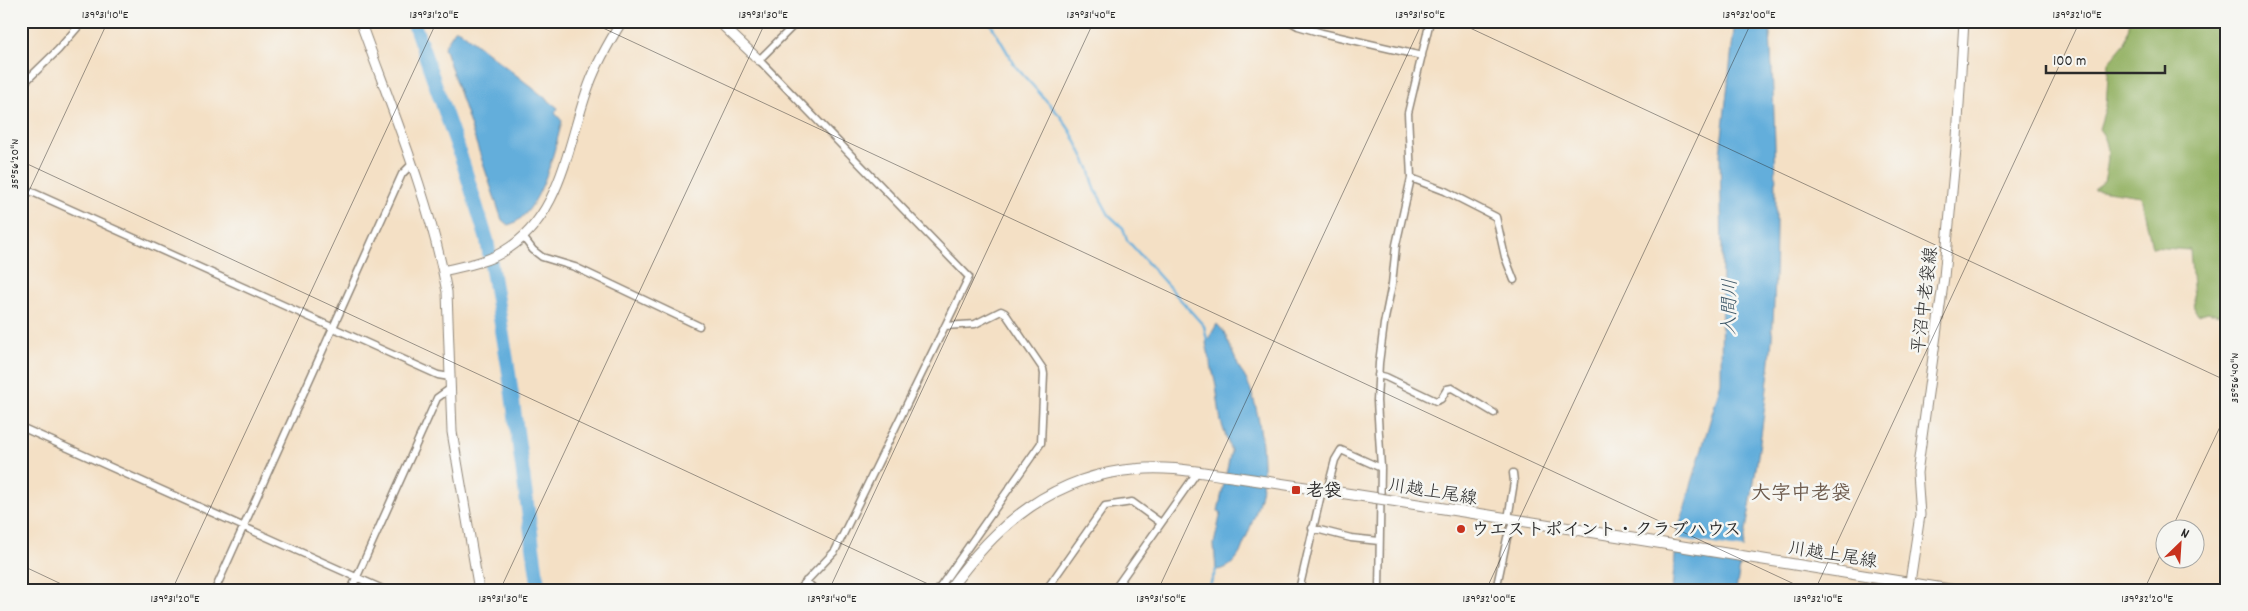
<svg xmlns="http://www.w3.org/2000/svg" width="2248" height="611" font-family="Dekko,'Klee One',sans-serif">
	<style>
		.forest { fill: #95b366; stroke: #606f48 }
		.water { fill: #63aedb; stroke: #476c83 }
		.pier { fill: #f4e0c5 }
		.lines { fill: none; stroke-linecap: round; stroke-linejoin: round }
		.stream { stroke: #63aedb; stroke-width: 2.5 }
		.river { stroke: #63aedb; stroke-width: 14 }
		.street-casing { stroke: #908678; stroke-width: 9 }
		.secondary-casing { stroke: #908678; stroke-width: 11 }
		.primary-casing { stroke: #908678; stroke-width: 12 }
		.street { stroke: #fff; stroke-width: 6 }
		.secondary { stroke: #fff; stroke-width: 9 }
		.primary { stroke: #fff; stroke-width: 10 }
		.primary-bridge-casing { stroke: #908678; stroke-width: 12; stroke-linecap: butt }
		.primary-bridge { stroke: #fff; stroke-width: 10 }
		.ticks { fill: none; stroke: #2b2b2b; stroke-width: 1; stroke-opacity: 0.45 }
		.poi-dot { fill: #c8321e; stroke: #f6f6f2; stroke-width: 2 }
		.labels { text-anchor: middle; stroke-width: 5; stroke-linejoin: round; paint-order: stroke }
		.street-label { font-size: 18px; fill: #2b2b2b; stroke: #f6f6f2 }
		.poi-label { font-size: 18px; font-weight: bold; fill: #2b2b2b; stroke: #f6f6f2; text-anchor: start }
		.water-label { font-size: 19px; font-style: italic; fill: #3f5969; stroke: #f6f6f2 }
		.quarter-label { font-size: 20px; font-weight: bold; fill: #6c5a4c; stroke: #f6f6f2 }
		.neatline { fill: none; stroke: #2b2b2b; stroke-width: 2 }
		.ticks-label { font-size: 12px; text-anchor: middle; fill: #2b2b2b }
	</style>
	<rect width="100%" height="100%" fill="#f6f6f2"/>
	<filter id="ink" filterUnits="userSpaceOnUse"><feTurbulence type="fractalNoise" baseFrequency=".02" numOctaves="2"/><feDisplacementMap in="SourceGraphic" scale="10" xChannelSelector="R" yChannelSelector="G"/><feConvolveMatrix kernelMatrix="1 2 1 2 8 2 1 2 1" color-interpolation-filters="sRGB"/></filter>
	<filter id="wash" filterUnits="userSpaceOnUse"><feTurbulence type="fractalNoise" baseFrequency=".0096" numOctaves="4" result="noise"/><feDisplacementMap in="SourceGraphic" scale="20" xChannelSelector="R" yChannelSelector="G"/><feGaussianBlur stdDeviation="1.12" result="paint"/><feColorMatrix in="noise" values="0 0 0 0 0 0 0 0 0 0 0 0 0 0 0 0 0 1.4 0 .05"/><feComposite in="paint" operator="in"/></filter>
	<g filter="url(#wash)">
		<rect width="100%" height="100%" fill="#f4e0c5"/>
		<path class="forest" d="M2130,21h97v296l-19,-5 -10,3 -3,-5 -5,-60 -38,-3 -11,-51 -48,-7 11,-8c4,-18 8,-37 -5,-52l7,-23 3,-44 16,-19z"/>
		<path class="water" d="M1735,21h33l2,12c6,102 9,204 2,306 -7,84 -22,168 -36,251h-64l5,-56 44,-151 1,-132 -2,-97z
			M455,30h4l99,78 -3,5 7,8c-7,27 -22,97 -54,104l-6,-5 -58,-173z
			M1217,324l7,8 16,38c19,22 26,89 22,117 -3,22 -14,45 -22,66 -6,10 -12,16 -24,17l-2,-26 7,-32 -3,-1 13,-60 -10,-29 -5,-36 -10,-43z"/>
		<path class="pier" d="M1674,538l71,11 -2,14 -70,-11z"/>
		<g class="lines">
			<path class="stream" d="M989,21l27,46 45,50 10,15 18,36 6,21 14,26 14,13 4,12 77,86 3,14
				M1208,590l8,-20"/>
			<path class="river" d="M413,21l49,139 25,80 21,126 31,224"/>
		</g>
	</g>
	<g filter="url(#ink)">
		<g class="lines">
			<g class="street-casing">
				<path id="street" d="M1289,21l9,5 24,7 100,23
					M21,86l37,-36 25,-29
					M1411,178l34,13 51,26 9,40 9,23
					M21,187l417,188 12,2
					M523,237l10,13 9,7 33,10 124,59
					M1378,375l8,2 50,24 5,-2 6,-10 5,-1 42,25
					M21,427l364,163
					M1327,491l8,-31 6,-10 40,18
					M1508,519l6,-37 -1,-9
					M1312,528l39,10 28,3
					M806,581l9,9
					M215,590l187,-416 9,-9
					M351,590l86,-192 14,-10
					M798,590l37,-39 134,-274 -210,-217 39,-39
					M938,590l103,-147 3,-69 -1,-5 -38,-56 -4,-2 -26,13 -30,2
					M1046,590l59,-84 27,-4 29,21
					M1114,590l84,-119
					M1299,590l23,-100
					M1379,590l2,-122 -4,-67 2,-38 5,-39 8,-40 4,-39 15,-67 -3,-65 22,-92
					M1496,590l11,-52 7,-18"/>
			</g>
			<g class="secondary-casing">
				<path id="secondary" d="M360,21c32,89 70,178 87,271l5,140 27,158
					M718,21l41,39
					M443,271c20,-5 41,-8 58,-18 61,-34 66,-109 88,-168 8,-22 20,-43 33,-64
					M1910,582l10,-67 -3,-42 27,-196 13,-139 7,-117"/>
			</g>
			<g class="primary-casing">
				<path id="primary" d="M1486,515l467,75
					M949,590c47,-66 105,-115 189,-121 30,-3 60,3 90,7 43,6 86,13 128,19"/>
			</g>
			<use href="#street" class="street"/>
			<use href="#secondary" class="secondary"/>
			<use href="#primary" class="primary"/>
			<g class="primary-bridge-casing">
				<path id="primary-bridge" d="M1356,495l130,20"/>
			</g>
			<use href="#primary-bridge" class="primary-bridge"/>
		</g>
	</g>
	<path class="ticks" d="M588,21l1219,569M1455,21l772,360M21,161l920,429M21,208l87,-187M2172,528l55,-116M21,565l53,25M172,590l265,-569M500,590l266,-569M829,590l265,-569M1158,590l265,-569M1486,590l266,-569M1815,590l265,-569M2144,590l22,-47"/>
	<g class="poi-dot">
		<rect x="1291" y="485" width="10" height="10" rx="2.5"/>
		<circle cx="1461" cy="529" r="5"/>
	</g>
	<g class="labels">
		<g class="street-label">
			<text transform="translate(1924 300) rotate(-83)" y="6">平沼中老袋線</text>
			<text transform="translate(1433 491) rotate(9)" y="6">川越上尾線</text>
			<text transform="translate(1833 554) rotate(9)" y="6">川越上尾線</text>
		</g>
		<g class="poi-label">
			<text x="1306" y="496">老袋</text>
			<text x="1471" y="535">ウエストポイント・クラブハウス</text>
		</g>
		<g class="water-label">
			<text transform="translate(1728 307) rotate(-89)" y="7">入間川</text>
		</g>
		<g class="quarter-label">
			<text x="1801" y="499">大字中老袋</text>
		</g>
	</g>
	<rect width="2248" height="611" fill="none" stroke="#f6f6f2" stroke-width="55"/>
	<g transform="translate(2180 544) rotate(25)"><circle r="24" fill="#f6f6f2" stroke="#a5a5a2"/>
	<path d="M0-4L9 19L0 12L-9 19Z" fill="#c8321e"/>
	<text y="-8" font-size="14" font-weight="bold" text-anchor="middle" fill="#2b2b2b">N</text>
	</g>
	<path d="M2046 65v8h119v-8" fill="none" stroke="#2b2b2b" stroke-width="2.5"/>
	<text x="2053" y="65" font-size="15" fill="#2b2b2b" stroke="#f6f6f2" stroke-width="4" paint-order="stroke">100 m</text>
	<rect x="28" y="28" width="2192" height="556" class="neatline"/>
	<g class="ticks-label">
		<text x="105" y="18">139°31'10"E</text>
		<text x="434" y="18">139°31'20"E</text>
		<text x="763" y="18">139°31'30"E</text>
		<text x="1091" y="18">139°31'40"E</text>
		<text x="1420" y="18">139°31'50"E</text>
		<text x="1749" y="18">139°32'00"E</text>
		<text x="2077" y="18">139°32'10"E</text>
		<text transform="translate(14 164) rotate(-90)" y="4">35°56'20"N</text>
		<text transform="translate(2234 378) rotate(-90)" y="4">35°56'40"N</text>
		<text x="175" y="602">139°31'20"E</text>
		<text x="503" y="602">139°31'30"E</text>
		<text x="832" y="602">139°31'40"E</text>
		<text x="1161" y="602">139°31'50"E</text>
		<text x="1489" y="602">139°32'00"E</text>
		<text x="1818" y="602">139°32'10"E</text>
		<text x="2147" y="602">139°32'20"E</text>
	</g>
</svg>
